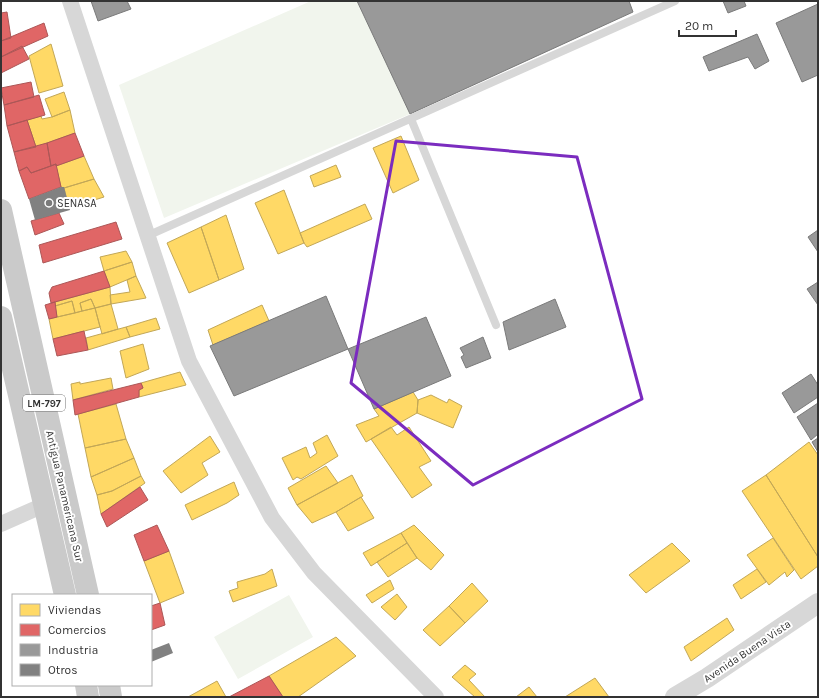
<svg xmlns="http://www.w3.org/2000/svg" width="819" height="698" font-family="Karla,sans-serif">
	<style>
		.green { fill: #f1f5ed }
		.homes { fill: #ffd966; stroke: #c2a757 }
		.shops { fill: #e06666; stroke: #ac5757 }
		.industry { fill: #999; stroke: #7a7a7a }
		.building { fill: #818181 }
		.lines { fill: none; stroke-linecap: round; stroke-linejoin: round }
		.service { stroke: #d7d7d7; stroke-width: 8 }
		.minor { stroke: #d7d7d7; stroke-width: 16 }
		.tertiary { stroke: #d7d7d7; stroke-width: 20 }
		.primary { stroke: #cacaca; stroke-width: 22 }
		.marked { fill: none; stroke: #7b2cbf; stroke-width: 3; stroke-linejoin: round }
		.poi-dot { fill: #7a7a7a; stroke: #fff; stroke-width: 1.5 }
		.labels { text-anchor: middle; stroke-width: 4; stroke-linejoin: round; paint-order: stroke }
		.shield { fill: #fff; stroke: #707070; stroke-width: 1 }
		.shield-label { font-size: 10px; font-weight: bold; fill: #333 }
		.poi-label { font-size: 11px; fill: #333; stroke: #fff; text-anchor: start }
		.street-label { font-size: 11px; fill: #333; stroke: #fff }
	</style>
	<rect width="100%" height="100%" fill="#fff"/>
	<path class="green" d="M311,1h46l53,113 -246,104 -45,-133z
		M289,595l24,42 -75,42 -24,-42z"/>
	<path class="homes" d="M51,44l12,42 -24,7 -10,-37z
		M64,92l6,18 -18,7 -7,-18z
		M70,110l5,23 -39,14 -9,-27 14,-4 1,3 10,-2z
		M401,136l18,44 -26,13 -20,-45z
		M84,156l10,23 -30,9 -3,-1 -5,-21z
		M336,165l5,12 -27,10 -4,-11z
		M94,179l10,18 -35,11 -5,-20z
		M284,190l20,53 -26,11 -23,-51z
		M365,204l7,15 -65,28 -3,-4 -4,-10z
		M226,215l18,54 -25,11 -18,-53z
		M201,227l18,53 -30,13 -22,-50z
		M126,251l6,11 -28,9 -4,-14z
		M132,262l4,14 -26,11 -6,-16z
		M136,276l10,22 -35,6 -1,-9 20,-3 -3,-12z
		M110,287l1,17 -16,4 -4,-9 -11,4 2,8 -7,2 -3,-12 -17,5v-4z
		M91,299l4,9 -13,3 -2,-8z
		M72,301l3,12 -18,4 -2,-11z
		M111,304l7,25 -16,5 -7,-26z
		M262,305l7,16 -56,24 -5,-15z
		M95,308l5,19 -47,12 -4,-20z
		M156,318l4,11 -30,8 -4,-10z
		M126,327l4,10 -42,13 -2,-12z
		M143,344l6,25 -23,9 -6,-27z
		M180,372l6,13 -47,12v-7l4,-2 -2,-5z
		M111,378l2,11 -40,11 -2,-16 9,-2v2z
		M413,392l5,8 -1,13 -51,29 -10,-17 23,-9 -5,-7z
		M431,395l16,8 2,-4 13,7 -9,22 -36,-15 1,-13z
		M116,404l10,35 -41,9 -7,-34z
		M391,427l6,8 12,-8 22,34 -12,6 13,18 -20,13 -41,-59z
		M327,435l11,21 -37,23 -4,-2 -4,3 -11,-22 24,-11 4,11 7,-5 -4,-10z
		M210,436l10,16 -18,11 6,12 -27,18 -18,-22z
		M126,439l8,19 -43,19 -6,-29z
		M809,442l9,13v102l-52,-82z
		M134,458l7,18 -29,15 -15,4 -6,-18z
		M326,466l12,17 -41,22 -9,-17z
		M352,475l11,21 -27,16 -24,11 -15,-18z
		M766,475l52,82v9l-17,13 -59,-88z
		M141,476l4,7 -44,31 -4,-19 15,-4z
		M234,482l5,13 -12,8 -35,17 -7,-15z
		M361,497l13,21 -26,13 -12,-19z
		M414,525l30,30 -13,15 -14,-12 -16,-25z
		M401,533l6,10 -36,23 -8,-13z
		M773,538l21,32 -7,7 -2,-5 -16,13 -22,-30z
		M407,543l10,15 -29,19 -11,-15z
		M672,543l18,18 -44,32 -17,-18z
		M169,551l15,42 -24,10 -16,-42z
		M272,569l5,17 -44,16 -4,-11 9,-3 -1,-6 28,-8z
		M757,569l9,13 -25,17 -8,-14z
		M390,580l4,9 -22,14 -6,-8z
		M472,583l16,18 -23,22 -16,-17z
		M397,594l10,13 -12,13 -14,-13z
		M449,606l16,17 -25,23 -17,-16z
		M727,618l7,12 -43,31 -7,-14z
		M336,637l20,19 -58,41h-15l-14,-21z
		M465,665l11,9 -7,6 16,17h-10l-23,-20z
		M595,678l14,19h-44z
		M217,681l9,16h-38z
		M529,687l8,10h-21z"/>
	<path class="shops" d="M7,12l4,26 -10,3v-28z
		M44,23l4,13 -47,21v-16z
		M22,46l7,13 -28,14v-16z
		M31,82l3,15 -30,8 -3,-17z
		M39,95l6,20 -38,11 -3,-21z
		M27,120l9,27 -22,5 -7,-26z
		M75,133l9,23 -28,10v-2l-5,2 -4,-23z
		M47,143l4,23 -20,7 -4,-6 -8,4 -5,-19z
		M56,164l5,23 -32,12 -10,-28 8,-4 4,6z
		M59,213l5,11 -29,11 -4,-14z
		M116,222l6,17 -79,24 -4,-18z
		M104,271l6,16 -59,16 -2,-10 3,-6z
		M55,302l2,15 -8,2 -4,-14z
		M84,331l4,19 -31,6 -4,-17z
		M141,383l2,5 -4,2v7l-64,18 -2,-15z
		M140,487l8,13 -41,27 -6,-13z
		M157,525l12,26 -25,10 -10,-26z
		M160,603l5,22 -14,5v-24z
		M269,676l14,21h-54z"/>
	<path class="industry" d="M91,1h36l4,8 -33,12z
		M357,1h272l4,11 -223,102z
		M723,1h21l2,5 -18,7z
		M818,4v71l-16,7 -26,-59z
		M757,34l12,27 -14,8 -7,-12 -39,14 -6,-14z
		M818,230v22l-10,-15z
		M818,282v23l-11,-16z
		M326,296l22,53 -114,47 -24,-50z
		M555,299l11,28 -57,23 -6,-28z
		M426,317l25,59 -77,33 -26,-60z
		M483,337l8,21 -25,10 -5,-11 3,-2 -4,-7z
		M811,374l7,11v12l-24,16 -12,-20z
		M818,403v31l-7,6 -14,-23z
		M818,438v14l-6,-10z"/>
	<path class="building" d="M61,187h3l6,23 -35,10 -6,-21z
		M169,643l4,10 -22,9v-12z"/>
	<g class="lines">
		<path class="service" d="M411,119l85,206
			M147,236l528,-235"/>
		<path class="minor" d="M70,1l119,360 83,157 42,55 122,124
			M1,524l43,-19"/>
		<path class="tertiary" d="M675,697l32,-19 111,-75"/>
		<path class="primary" d="M1,210l87,385
			M1,317l64,278
			M86,685l2,12
			M109,685l2,12"/>
	</g>
	<path class="marked" d="M396,141l181,16 65,242 -169,86 -122,-102z"/>
	<circle class="poi-dot" cx="49" cy="203" r="4"/>
	<g class="labels">
		<rect class="shield" x="23" y="395" width="42" height="16" rx="3"/>
		<g class="shield-label">
			<text x="44" y="407">LM-797</text>
		</g>
		<g class="poi-label">
			<text x="57" y="207">SENASA</text>
		</g>
		<g class="street-label">
			<text transform="translate(65 496) rotate(77)" y="4">Antigua Panamericana Sur</text>
			<text transform="translate(747 651) rotate(-34)" y="4">Avenida Buena Vista</text>
		</g>
	</g>
	<rect width="819" height="698" fill="none" stroke="#333333" stroke-width="4"/>
	<rect x="12" y="594" width="140" height="92" fill="#ffffff" stroke="#adadad"/>
	<rect x="20" y="604" width="20" height="12" fill="#ffd966" stroke="#adadad"/>
	<text x="48" y="614" font-size="12" fill="#333333">Viviendas</text>
	<rect x="20" y="624" width="20" height="12" fill="#e06666" stroke="#adadad"/>
	<text x="48" y="634" font-size="12" fill="#333333">Comercios</text>
	<rect x="20" y="644" width="20" height="12" fill="#999999" stroke="#adadad"/>
	<text x="48" y="654" font-size="12" fill="#333333">Industria</text>
	<rect x="20" y="664" width="20" height="12" fill="#818181" stroke="#adadad"/>
	<text x="48" y="674" font-size="12" fill="#333333">Otros</text>
	<path d="M679 30v6h57v-6" fill="none" stroke="#333333" stroke-width="2"/>
	<text x="685" y="30" font-size="12" fill="#333333" stroke="#ffffff" stroke-width="3" paint-order="stroke">20 m</text>
</svg>
